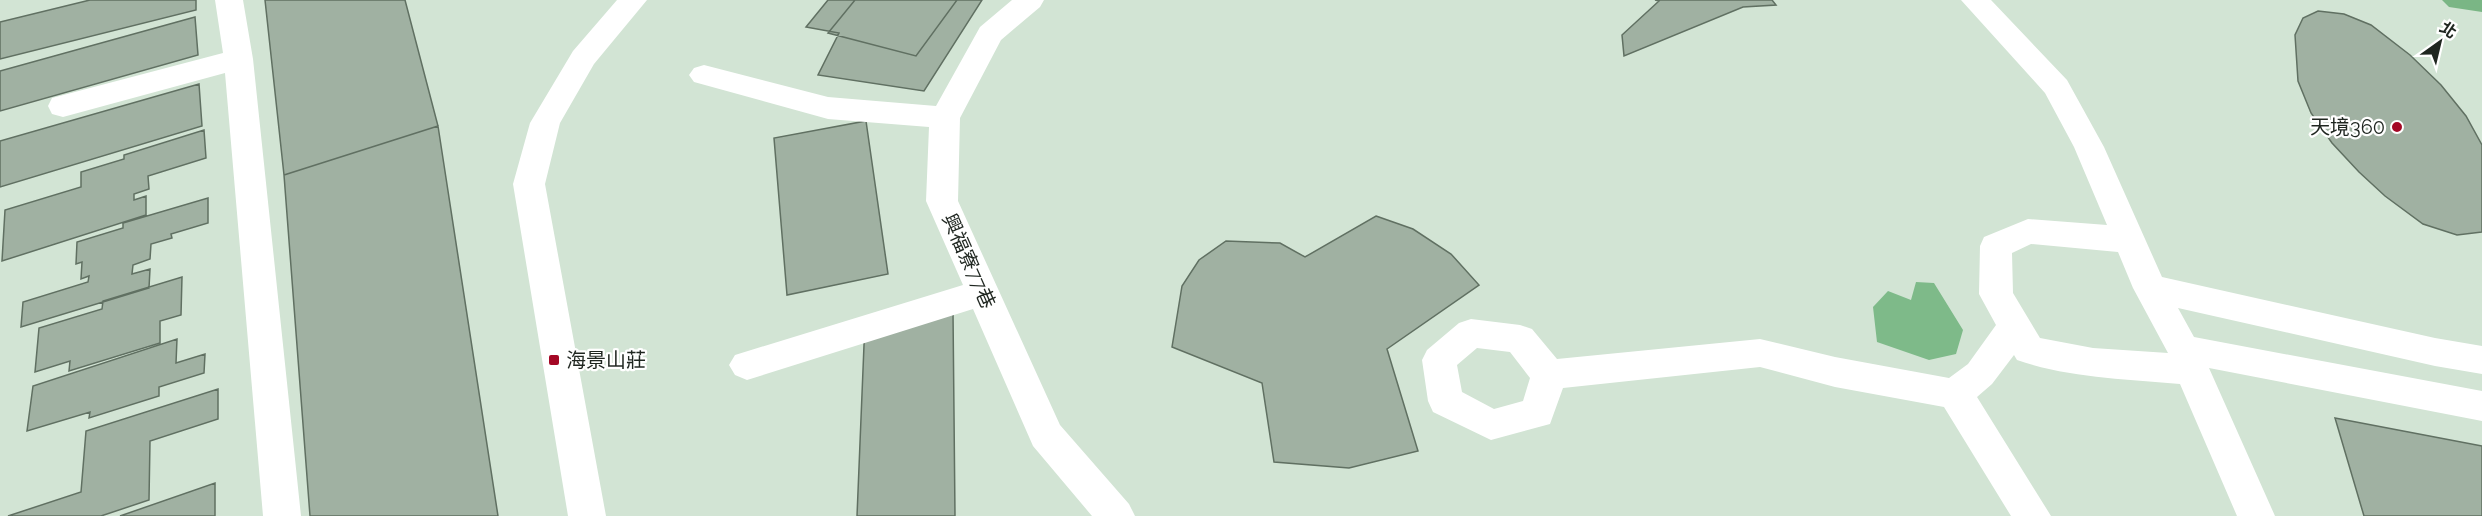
<svg xmlns="http://www.w3.org/2000/svg" width="2482" height="516" font-family="Raleway,'Noto Sans TC',sans-serif">
	<style>
		.forest { fill: #7ab685 }
		.water { fill: #7eba89 }
		.building { fill: #a0b1a2; stroke: #607062; stroke-width: 1.5 }
		.lines { fill: none; stroke-linecap: round; stroke-linejoin: round }
		.minor { fill: #fff; fill-rule: evenodd }
		.poi-dot { fill: #a40725; stroke: #fff; stroke-width: 2 }
		.labels { text-anchor: middle; stroke-width: 4.5; stroke-linejoin: round; paint-order: stroke }
		.poi-label { font-size: 20px; fill: #1f2620; stroke: #fff; text-anchor: end }
		.street-label { font-size: 20px; fill: #1f2620; stroke: #fff }
	</style>
	<rect width="100%" height="100%" fill="#d2e4d4"/>
	<path class="forest" d="M2442,0h40v12l-33,-5z"/>
	<path class="water" d="M1916,282l18,1 29,47 -7,24 -27,6 -52,-18 -4,-35 15,-16 23,9z"/>
	<path class="building" d="M90,0h106v10l-196,49v-37z
		M265,0h140l33,126 -154,49z
		M828,0h154l-58,91 -106,-16 21,-42 -33,-6z
		M855,0h102l-41,56 -88,-23z
		M1655,0h117l4,5 -33,2 -119,49 -2,-21 37,-34z
		M2318,11l26,3 27,11 39,30 31,30 25,31 16,29v87l-25,3 -34,-11 -38,-28 -26,-24 -27,-29 -21,-30 -13,-32 -3,-46 8,-17z
		M195,17l3,38 -198,56v-40z
		M199,84l3,42 -202,61v-46z
		M866,121l22,153 -101,21 -13,-157z
		M438,126l60,390h-188l-26,-341z
		M204,130l2,28 -58,18 1,13 -15,5v6l12,-4v19l-144,46 3,-51 76,-23v-15l43,-13v-4z
		M208,198v25l-37,11 1,4 -21,6 -1,15 -17,6 -1,9 18,-5 -1,19 -128,39 2,-25 65,-20 1,-6 -8,3 1,-17 -6,2 1,-22 46,-14v-5z
		M1376,216l37,13 38,25 28,31 -92,64 31,102 -69,17 -75,-6 -12,-79 -90,-36 10,-61 17,-26 27,-19 54,2 25,14z
		M182,277l-1,38 -21,6v22l-91,28 1,-10 -35,11 4,-44 63,-19 1,-8z
		M953,312l2,204h-98l8,-195z
		M177,339l-1,24 29,-9 -1,19 -45,14v9l-70,22 1,-6 -63,19 6,-45z
		M218,389v30l-68,22 -1,59 -48,16h-93l73,-24 5,-61z
		M2335,418l147,28v70h-118z
		M215,483v33h-95z"/>
	<g class="lines">
		<path class="minor" d="M215,0h28l10,59 48,457h-38l-38,-443 -162,44 -11,-3 -4,-8 4,-8 171,-45z
			M617,0h30l-53,64 -34,59 -15,61 61,332h-38l-55,-332 17,-61 43,-72z
			M1012,0h32l-4,7 -39,33 -41,78 -2,83 102,224 69,79 6,12h-43l-59,-70 -60,-137 -226,71 -12,-5 -6,-10 6,-10 228,-70 -37,-84 3,-74 -101,-8 -134,-37 -5,-7 5,-7 10,-3 124,32 108,9 44,-79z
			M1961,0h30l76,80 37,67 58,130 273,61 47,8v28l-47,-8 -257,-58 16,29 288,54v30l-273,-53 66,148h-38l-57,-132c-54,-5 -111,-6 -163,-24l-3,-5 -22,29 -15,13 74,119h-40l-67,-109 -109,-20 -75,-20 -197,21 -13,36 -59,16 -58,-28 -5,-11 -6,-41 5,-10 32,-27 12,-4 49,6 12,4 25,30 203,-20 75,18 114,21 19,-14 28,-39 -17,-31 1,-48 4,-9 44,-18 79,6 -33,-78 -29,-54zM2031,244l87,8 15,36 35,65 -75,-5 -53,-10 -27,-45 -1,-40zM1477,348l33,4 20,26 -7,23 -29,8 -32,-17 -5,-27z"/>
	</g>
	<g class="poi-dot">
		<circle cx="2397" cy="127" r="6"/>
		<rect x="548" y="354" width="12" height="12" rx="3"/>
	</g>
	<g class="labels">
		<g class="poi-label">
			<text x="2385" y="134">天境360</text>
			<text x="566" y="367" text-anchor="start">海景山莊</text>
		</g>
		<g class="street-label">
			<text transform="translate(969 261) rotate(66)" y="7">興福寮77巷</text>
		</g>
	</g>
	<g transform="translate(2440 42) rotate(34)" stroke="#ffffff" stroke-width="4.5" paint-order="stroke">
	<path d="M0-4.5L10 22L0 15L-10 22Z" fill="#1f2620"/>
	<text y="-9" font-size="16" font-weight="bold" text-anchor="middle" fill="#1f2620">北</text>
	</g>
</svg>
